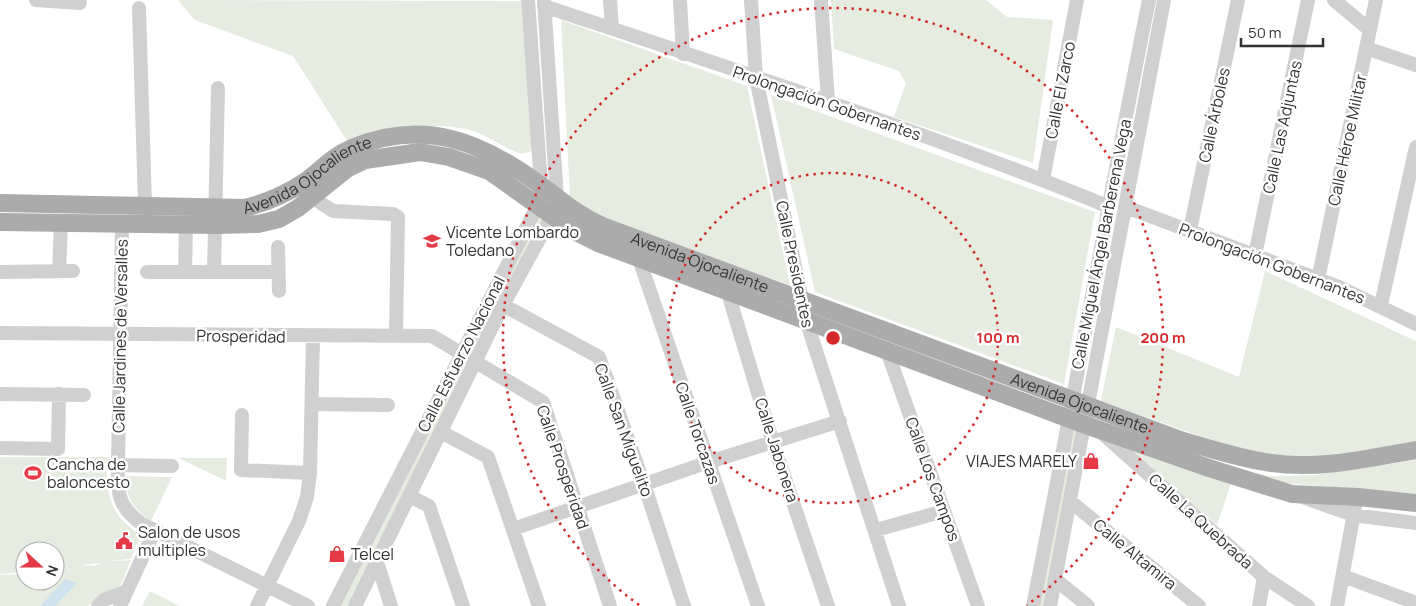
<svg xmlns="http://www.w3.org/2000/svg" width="1416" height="606" font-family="Manrope,sans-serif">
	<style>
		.green { fill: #e6ecdf }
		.water { fill: #cfe2ee }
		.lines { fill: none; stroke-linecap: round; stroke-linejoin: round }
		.minor { stroke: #d0d0d0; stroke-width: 14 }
		.major { stroke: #ababab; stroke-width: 18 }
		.ring { fill: none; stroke: #d62828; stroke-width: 2.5; stroke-dasharray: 2.5 5 }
		.labels { text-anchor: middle; stroke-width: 5; stroke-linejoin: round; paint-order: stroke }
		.street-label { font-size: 16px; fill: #333; stroke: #fff }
		.poi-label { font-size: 16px; fill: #333; stroke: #fff; text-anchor: start }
		.centre { fill: #d62828; stroke: #fff; stroke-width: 2.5 }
		.ring-label { font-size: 15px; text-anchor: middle; font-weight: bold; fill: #d62828; stroke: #fff; stroke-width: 5; stroke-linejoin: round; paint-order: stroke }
	</style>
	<rect width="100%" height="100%" fill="#fff"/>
	<path class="green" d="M178,0l343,1 12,147 -3,4 -8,2c-18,-5 -32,-18 -49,-23 -44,-12 -83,-1 -125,11l-55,-86 -98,-36z
		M831,0h155l21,17 46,3 -20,143 -139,-46 12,-34 -7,-12 -65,-22z
		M561,20l186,66 43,199 -188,-65 -32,-22z
		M771,95l324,117 -31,172 -249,-92z
		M541,215l5,4 -74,133 -5,-2z
		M1265,271l151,70v102l-97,13 -66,-1 -152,-54 15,-74 123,50z
		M462,360l8,4 -119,242h-13z
		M1072,427h7l-35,179h-6z
		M1124,445l107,38 -14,42z
		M0,457h107c0,37 0,57 34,78l-10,24c-18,1 -34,5 -51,6l14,1 9,-4 28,-2 -12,29 -16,5 -15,12h-88v-31l25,-1v7h30v-11l8,-3 -8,2v-18h-30v21l-25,2z
		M179,458h48l-1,23z
		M1416,460v34l-143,-12 -40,-12 38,6 44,-1z
		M125,476l47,1 -21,44c-17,-11 -25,-23 -26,-45z
		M150,591l30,15h-38z"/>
	<path class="water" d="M65,579l12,4 -22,23h-15z"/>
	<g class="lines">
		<path class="minor" d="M36,0l44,3
			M610,0l2,28
			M680,0l3,54
			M751,0l5,78 50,242 93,286
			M821,0l7,101
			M1334,0l36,30
			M544,6c189,63 379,125 563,200
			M139,8l6,197
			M1366,48l50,17
			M1043,180l34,-180
			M313,198l20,13 60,3 5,3 -2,118
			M1126,207l213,80 77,37
			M122,224l-4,241c-1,28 0,42 24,59l166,82
			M1190,230l48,-230
			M278,247l1,44
			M1255,255l53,-255
			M639,259l119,347
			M59,271l2,-48
			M0,272l73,-1
			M147,272h131
			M185,272l1,-47
			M214,272l4,-184
			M1318,280l58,-280
			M728,293l45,150 55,163
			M503,305l96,52 45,127 40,122
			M1381,305l35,-158
			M0,333l432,3 111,66 67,204
			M887,351l91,255
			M0,394l84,1
			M312,404l76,1
			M242,415l-1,55 69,3
			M441,432l47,25 51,149
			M1103,434l161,143 44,29
			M0,448l58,1 1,-55
			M118,465l54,1
			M409,496l20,10 34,100
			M1305,498l48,17 63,8
			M1071,502l128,104
			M513,529l196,-67 131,-41
			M876,530l68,-19
			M377,562l14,44
			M1343,576l73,27
			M1055,579l33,27
			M98,606l6,-6 21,-8
			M120,606l35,-76
			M257,606l42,-85 8,-24 3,-24 3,-136
			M333,606l205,-401 3,-20 -13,-185
			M355,606l148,-301 49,-89 5,-17 -13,-199
			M1033,606c40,-202 75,-404 116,-606
			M1050,606l114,-606
			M1259,606l5,-29
			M1337,606l18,-99"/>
		<g class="major">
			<path id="s1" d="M0,203l244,5c23,-5 42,-14 62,-27 16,-12 27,-25 46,-33 72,-30 128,-7 187,36 24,17 35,29 63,42l581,215c29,8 58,18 89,22 47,7 97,-5 144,-13"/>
			<path d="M0,222l215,3 43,-1 21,-5 19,-11 50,-40 17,-8 55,-8 29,5 40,14 85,60 24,12 485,181 126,44 83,26 66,3 58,6"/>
		</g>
	</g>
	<g class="ring">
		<circle cx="833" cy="338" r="165"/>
		<path d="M639 605A330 330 0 1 1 1027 605"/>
	</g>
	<defs>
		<g id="school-bare" transform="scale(1.35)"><path d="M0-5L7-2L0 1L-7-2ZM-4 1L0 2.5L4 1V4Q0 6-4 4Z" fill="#e63946" stroke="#fff" stroke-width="2.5" paint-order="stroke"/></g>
		<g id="shop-bare" transform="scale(1.35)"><path d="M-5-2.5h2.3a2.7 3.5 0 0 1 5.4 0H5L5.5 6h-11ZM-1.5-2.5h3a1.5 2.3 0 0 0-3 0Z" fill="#e63946" stroke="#fff" stroke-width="2.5" paint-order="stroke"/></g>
		<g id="stadium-bare" transform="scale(1.35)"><path d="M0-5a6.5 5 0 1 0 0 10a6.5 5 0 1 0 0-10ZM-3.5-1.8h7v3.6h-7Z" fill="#e63946" stroke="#fff" stroke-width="2.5" paint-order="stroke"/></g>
		<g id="civic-bare" transform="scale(1.35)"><path d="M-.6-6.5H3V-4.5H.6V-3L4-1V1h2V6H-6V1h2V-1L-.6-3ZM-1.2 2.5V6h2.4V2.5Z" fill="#e63946" stroke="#fff" stroke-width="2.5" paint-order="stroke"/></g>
	</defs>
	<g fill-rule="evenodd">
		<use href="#school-bare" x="432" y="241"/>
		<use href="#shop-bare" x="1091" y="461"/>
		<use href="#stadium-bare" x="33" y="473"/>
		<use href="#civic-bare" x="124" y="541"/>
		<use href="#shop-bare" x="337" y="554"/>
	</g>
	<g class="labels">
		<g class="street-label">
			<text transform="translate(1060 90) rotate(-79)" y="6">Calle El Zarco</text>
			<text transform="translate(827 103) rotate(19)" y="6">Prolongación Gobernantes</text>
			<text transform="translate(1214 115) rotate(-78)" y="6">Calle Árboles</text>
			<text transform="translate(1282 127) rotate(-78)" y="6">Calle Las Adjuntas</text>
			<text transform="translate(1347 140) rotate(-78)" y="6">Calle Héroe Militar</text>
			<text dy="6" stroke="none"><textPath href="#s1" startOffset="316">Avenida Ojocaliente</textPath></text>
			<text transform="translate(1101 244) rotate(-79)" y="6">Calle Miguel Ángel Barberena Vega</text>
			<text dy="6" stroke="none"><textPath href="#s1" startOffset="750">Avenida Ojocaliente</textPath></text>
			<text transform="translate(1272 263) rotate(21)" y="6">Prolongación Gobernantes</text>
			<text transform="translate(795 264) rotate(78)" y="6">Calle Presidentes</text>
			<text transform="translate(120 336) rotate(-89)" y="6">Calle Jardines de Versalles</text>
			<text transform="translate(241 336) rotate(1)" y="6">Prosperidad</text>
			<text transform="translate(461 354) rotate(-63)" y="6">Calle Esfuerzo Nacional</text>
			<text dy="6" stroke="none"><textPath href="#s1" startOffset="1155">Avenida Ojocaliente</textPath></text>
			<text transform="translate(624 430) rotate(70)" y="6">Calle San Miguelito</text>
			<text transform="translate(698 433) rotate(71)" y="6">Calle Torcazas</text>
			<text transform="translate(777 450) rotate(72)" y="6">Calle Jabonera</text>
			<text transform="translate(563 467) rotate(71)" y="6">Calle Prosperidad</text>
			<text transform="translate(933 479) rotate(70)" y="6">Calle Los Campos</text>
			<text transform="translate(1201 521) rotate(42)" y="6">Calle La Quebrada</text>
			<text transform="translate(1135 554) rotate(39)" y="6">Calle Altamira</text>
		</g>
		<g class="poi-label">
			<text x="446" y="238">Vicente Lombardo<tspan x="446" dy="18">Toledano</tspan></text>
			<text x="1077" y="467" text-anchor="end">VIAJES MARELY</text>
			<text x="47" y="470">Cancha de<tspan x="47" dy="18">baloncesto</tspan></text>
			<text x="138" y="538">Salon de usos<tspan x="138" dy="18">multiples</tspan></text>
			<text x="351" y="560">Telcel</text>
		</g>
	</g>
	<circle cx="833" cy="338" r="8" class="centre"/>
	<g class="ring-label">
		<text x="998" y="343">100 m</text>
		<text x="1163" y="343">200 m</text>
	</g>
	<g transform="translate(40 566) rotate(111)"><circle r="24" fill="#ffffff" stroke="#adadad"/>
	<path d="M0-4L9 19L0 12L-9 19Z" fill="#e63946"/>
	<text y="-8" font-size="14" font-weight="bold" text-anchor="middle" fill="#333333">N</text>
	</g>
	<path d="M1241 38v8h82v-8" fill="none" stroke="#333333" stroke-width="2.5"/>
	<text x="1248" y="38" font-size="15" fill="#333333" stroke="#ffffff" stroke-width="4" paint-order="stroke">50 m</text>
</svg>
